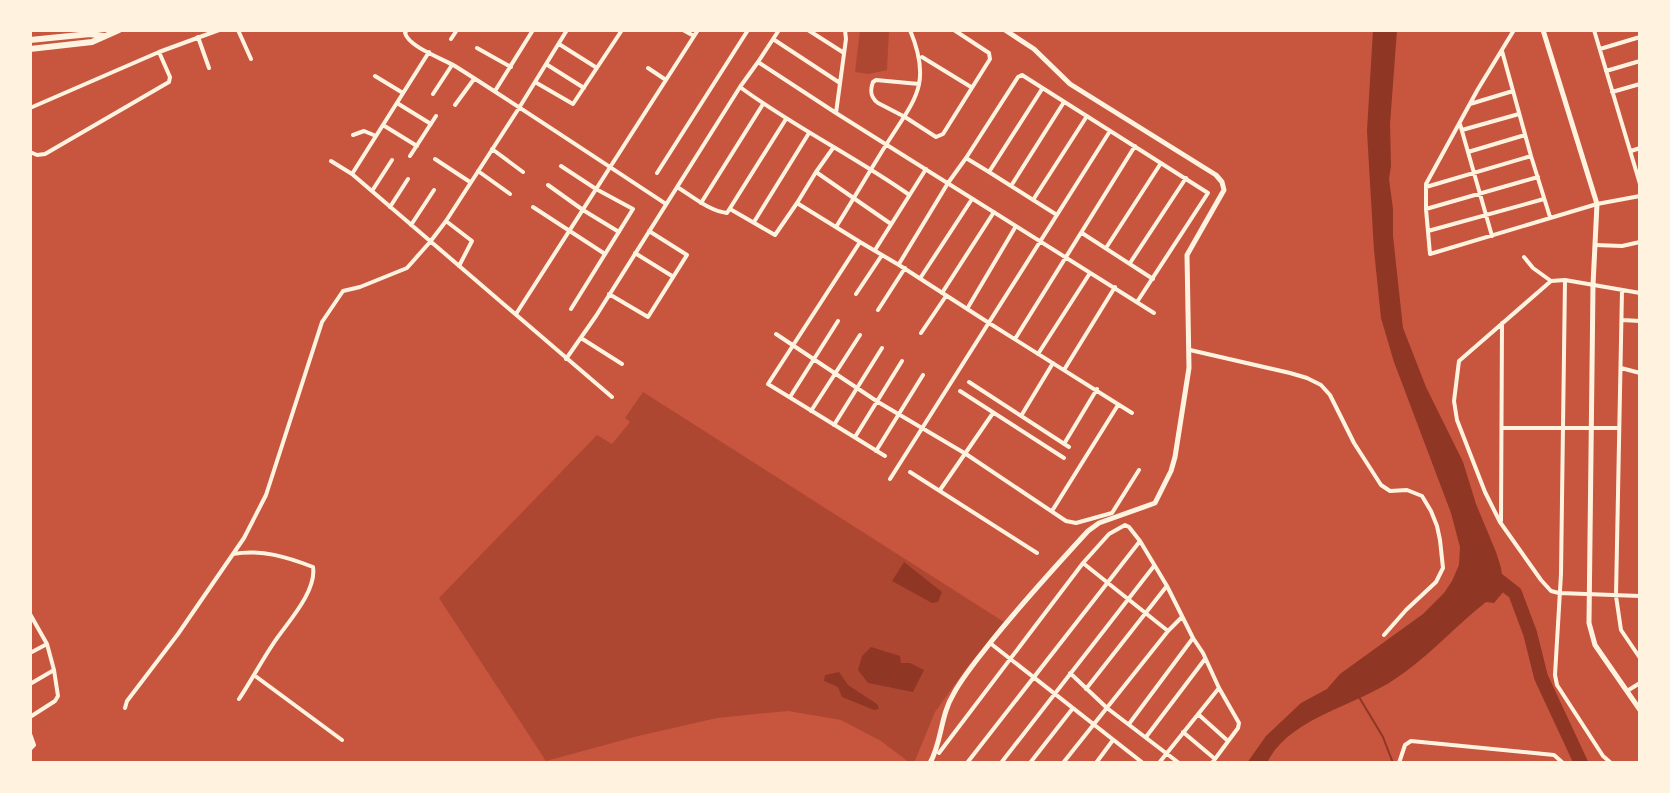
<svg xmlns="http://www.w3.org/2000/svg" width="1670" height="793" font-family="Poppins,sans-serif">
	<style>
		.green { fill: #ae4732 }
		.water { fill: #8f3625 }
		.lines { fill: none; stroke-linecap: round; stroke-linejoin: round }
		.stream { stroke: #8f3625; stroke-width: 2 }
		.river { stroke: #8f3625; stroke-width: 14 }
		.minor { stroke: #fff3e0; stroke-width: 4 }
		.tertiary { stroke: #fff3e0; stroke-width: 5 }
		.secondary { stroke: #fff3e0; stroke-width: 6 }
	</style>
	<rect width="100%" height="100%" fill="#c8553d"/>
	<path class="green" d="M860,30h29l-2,40 -18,4 -14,-2z
		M643,392l361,230 -36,44 -33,46 -21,51h-4l-29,-22 -40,-21 -53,-9 -71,7 -79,18 -92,25 -107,-163 158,-163 15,9 18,-22 -5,-4z"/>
	<path class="water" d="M1373,30h24l-7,94 1,42 -2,13 4,30v27l10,92 23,59 37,75 13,42 20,48 5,16 3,23 -10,12 -8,-1 -11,9c-26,22 -51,49 -80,68 -39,27 -107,39 -128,84h-20l19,-27 35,-33 26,-14 13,-15 83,-60 21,-21 8,-12 7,-16 1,-18 -9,-34 -57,-151 -13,-44 -7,-68 -7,-119z
		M904,562l38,30 -4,10 -6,1 -40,-22z
		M871,647l29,9 1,7h9l14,7 -11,22 -45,-9 -10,-13 4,-14z
		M839,672l9,13 29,19 2,5 -5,1 -32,-13 -4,-10 -14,-6 1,-6z"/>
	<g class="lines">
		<path class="stream" d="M1359,697l24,40 10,26"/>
		<path class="river" d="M1492,575l23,18 15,40 11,44 40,86"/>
		<path class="minor" d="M238,30l13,29
			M407,30l-2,3c4,14 36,25 50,33 71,45 141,92 211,138
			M683,30l11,6
			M779,30l-21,32 78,51
			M808,30l36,23
			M845,30l1,9 -10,74 318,200
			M1514,30l-36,59 -52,95v25l4,45 167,-50 43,-8
			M1594,30l46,154
			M198,37l11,31
			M451,39l6,-9
			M773,39l67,44
			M559,44l38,24
			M477,48l34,19
			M1600,49l40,-12
			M1502,51l29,105 19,61
			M922,57l49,30
			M546,64l38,24
			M648,68l18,12
			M1606,71l34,-10
			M375,76l28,17
			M535,82l38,22 49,-74
			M919,84l-43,-4 -3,2c-3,8 -3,15 5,21l27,14 31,20 7,-3 47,-75 -1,-6 -35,-23
			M740,87c54,40 114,69 168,107
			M1042,89l-53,83 -23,-14 52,-81 4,-2 186,118 -71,109
			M495,91l38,-61
			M1612,92l28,-8
			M433,94l19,-29
			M397,103l34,21
			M1470,104l43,-13
			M455,105l19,-26
			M30,108l129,-56 60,-22
			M1460,124l32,112
			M383,125l34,21
			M1462,130l57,-16
			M353,135l11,-4 12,5
			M833,148l-17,24 -19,31 63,39 39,23 90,58 143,90
			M492,149l31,23
			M1631,151l9,-3
			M30,152l7,3 8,-1 124,-72 1,-5 -11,-25
			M1468,152l57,-17
			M410,156l26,-40
			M435,159l35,23
			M331,161l21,13 260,223
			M561,166l35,23 37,20 -62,100
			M478,171l32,23
			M816,172l75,52
			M989,172l68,43
			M657,173l91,-143
			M352,174l77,-122
			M548,185l35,25 36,22
			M1011,186l53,-84
			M677,187c15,9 32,24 50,26l59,-94
			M1426,187l105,-31
			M372,191l20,-31
			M1033,200l54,-84
			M701,203l62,-99
			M390,207l18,-28
			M533,207l72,47
			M730,209l45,26 22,-32
			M1426,209l112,-32
			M446,221l26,20 -13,25
			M754,222l55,-89
			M411,225l23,-35
			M836,227c17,-27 33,-55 50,-82 28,-45 47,-60 24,-115
			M1428,231l116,-32
			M1082,233l71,46
			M860,242l-92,142 117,72
			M1595,245l27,1 18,-4
			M1106,248l55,-85
			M875,250l51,-81
			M635,253l37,23
			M1524,257l9,11 18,13
			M1130,263l56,-85
			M899,264l49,-81 18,-25
			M921,277l51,-78
			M1565,280l-4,294 -6,101 2,10 46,71 8,7
			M1622,290l-6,306 5,34 19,28
			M942,293l52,-81
			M1640,293l-75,-13 -14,1 -92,80 -5,40 3,19 28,72 15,30 41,58 10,11 8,2 81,3
			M609,294l39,23 39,-62 -38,-24
			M856,294l26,-39
			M967,309l49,-83
			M878,310l27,-42
			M516,314l182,-284
			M1622,320l18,1
			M921,333l25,-37
			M776,334l102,68 88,52 100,67 10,2 36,-10 27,-43
			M581,338l41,26
			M1015,339l120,-193
			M1190,350l100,23 17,5 14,7 9,10 24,48 27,42 9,6 17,-1 15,6 9,15 6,15 3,14 3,28 -7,14 -30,28 -22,25
			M1038,354l52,-81
			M566,359l30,-43 144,-229 18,-25
			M1621,368l19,5
			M1064,370l51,-83
			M969,382l100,65
			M960,391l104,67
			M790,397l48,-76
			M811,411l49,-76
			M1021,416l32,-53
			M834,425l48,-77
			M1502,428h117
			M855,437l47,-76
			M1064,444l33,-55
			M876,451l47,-76
			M910,472l127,81
			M890,479l220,-348
			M940,490l53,-77
			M1052,511l66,-106
			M1501,521l1,-198
			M233,554c29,-5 54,3 80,13 4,25 -27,57 -40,77 -12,18 -22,37 -34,55
			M1083,563l85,68
			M30,614l17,30 7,26 4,26 -3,5 -25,16
			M990,643l153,120
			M30,653l17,-9
			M1070,673l37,35 72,55
			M254,675l88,65
			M30,684l24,-14
			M1086,689l80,-102
			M1627,691l13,-8
			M125,708l2,-7 51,-67 66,-96 22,-43 56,-173 21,-31 17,-4 47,-19 23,-26 16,-21 73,-113 48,-78
			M1198,714l30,27
			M1129,724l64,-86
			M1183,732l32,27
			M30,734l4,11 -4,4
			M1146,737l59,-78
			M939,753l144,-190 26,-29 16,-9 4,2 11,14 27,45 26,52 10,15 16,35 20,35 -1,5 -26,35
			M967,763l173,-222
			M1001,763l153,-197
			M1030,763l43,-55
			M1063,763l105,-132 14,-14
			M1096,763l17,-23
			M1159,763l60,-75
			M1399,763l6,-18 6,-4 143,14 9,8"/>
		<path class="tertiary" d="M1543,30l54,174 -4,81 -4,338 6,22 45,65
			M930,763c12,-21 10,-47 24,-70 10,-18 23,-33 36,-50 31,-39 64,-75 98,-112l11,-8 56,-20 16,-32 4,-14 14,-89 -2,-113 37,-65 -2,-8 -6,-7 -146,-91 -36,-35 -29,-19"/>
		<path class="secondary" d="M30,40l60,-6 14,2
			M30,49l62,-7 27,-12"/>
	</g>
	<rect width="1670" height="793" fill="none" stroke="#fff3e0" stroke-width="64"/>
</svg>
